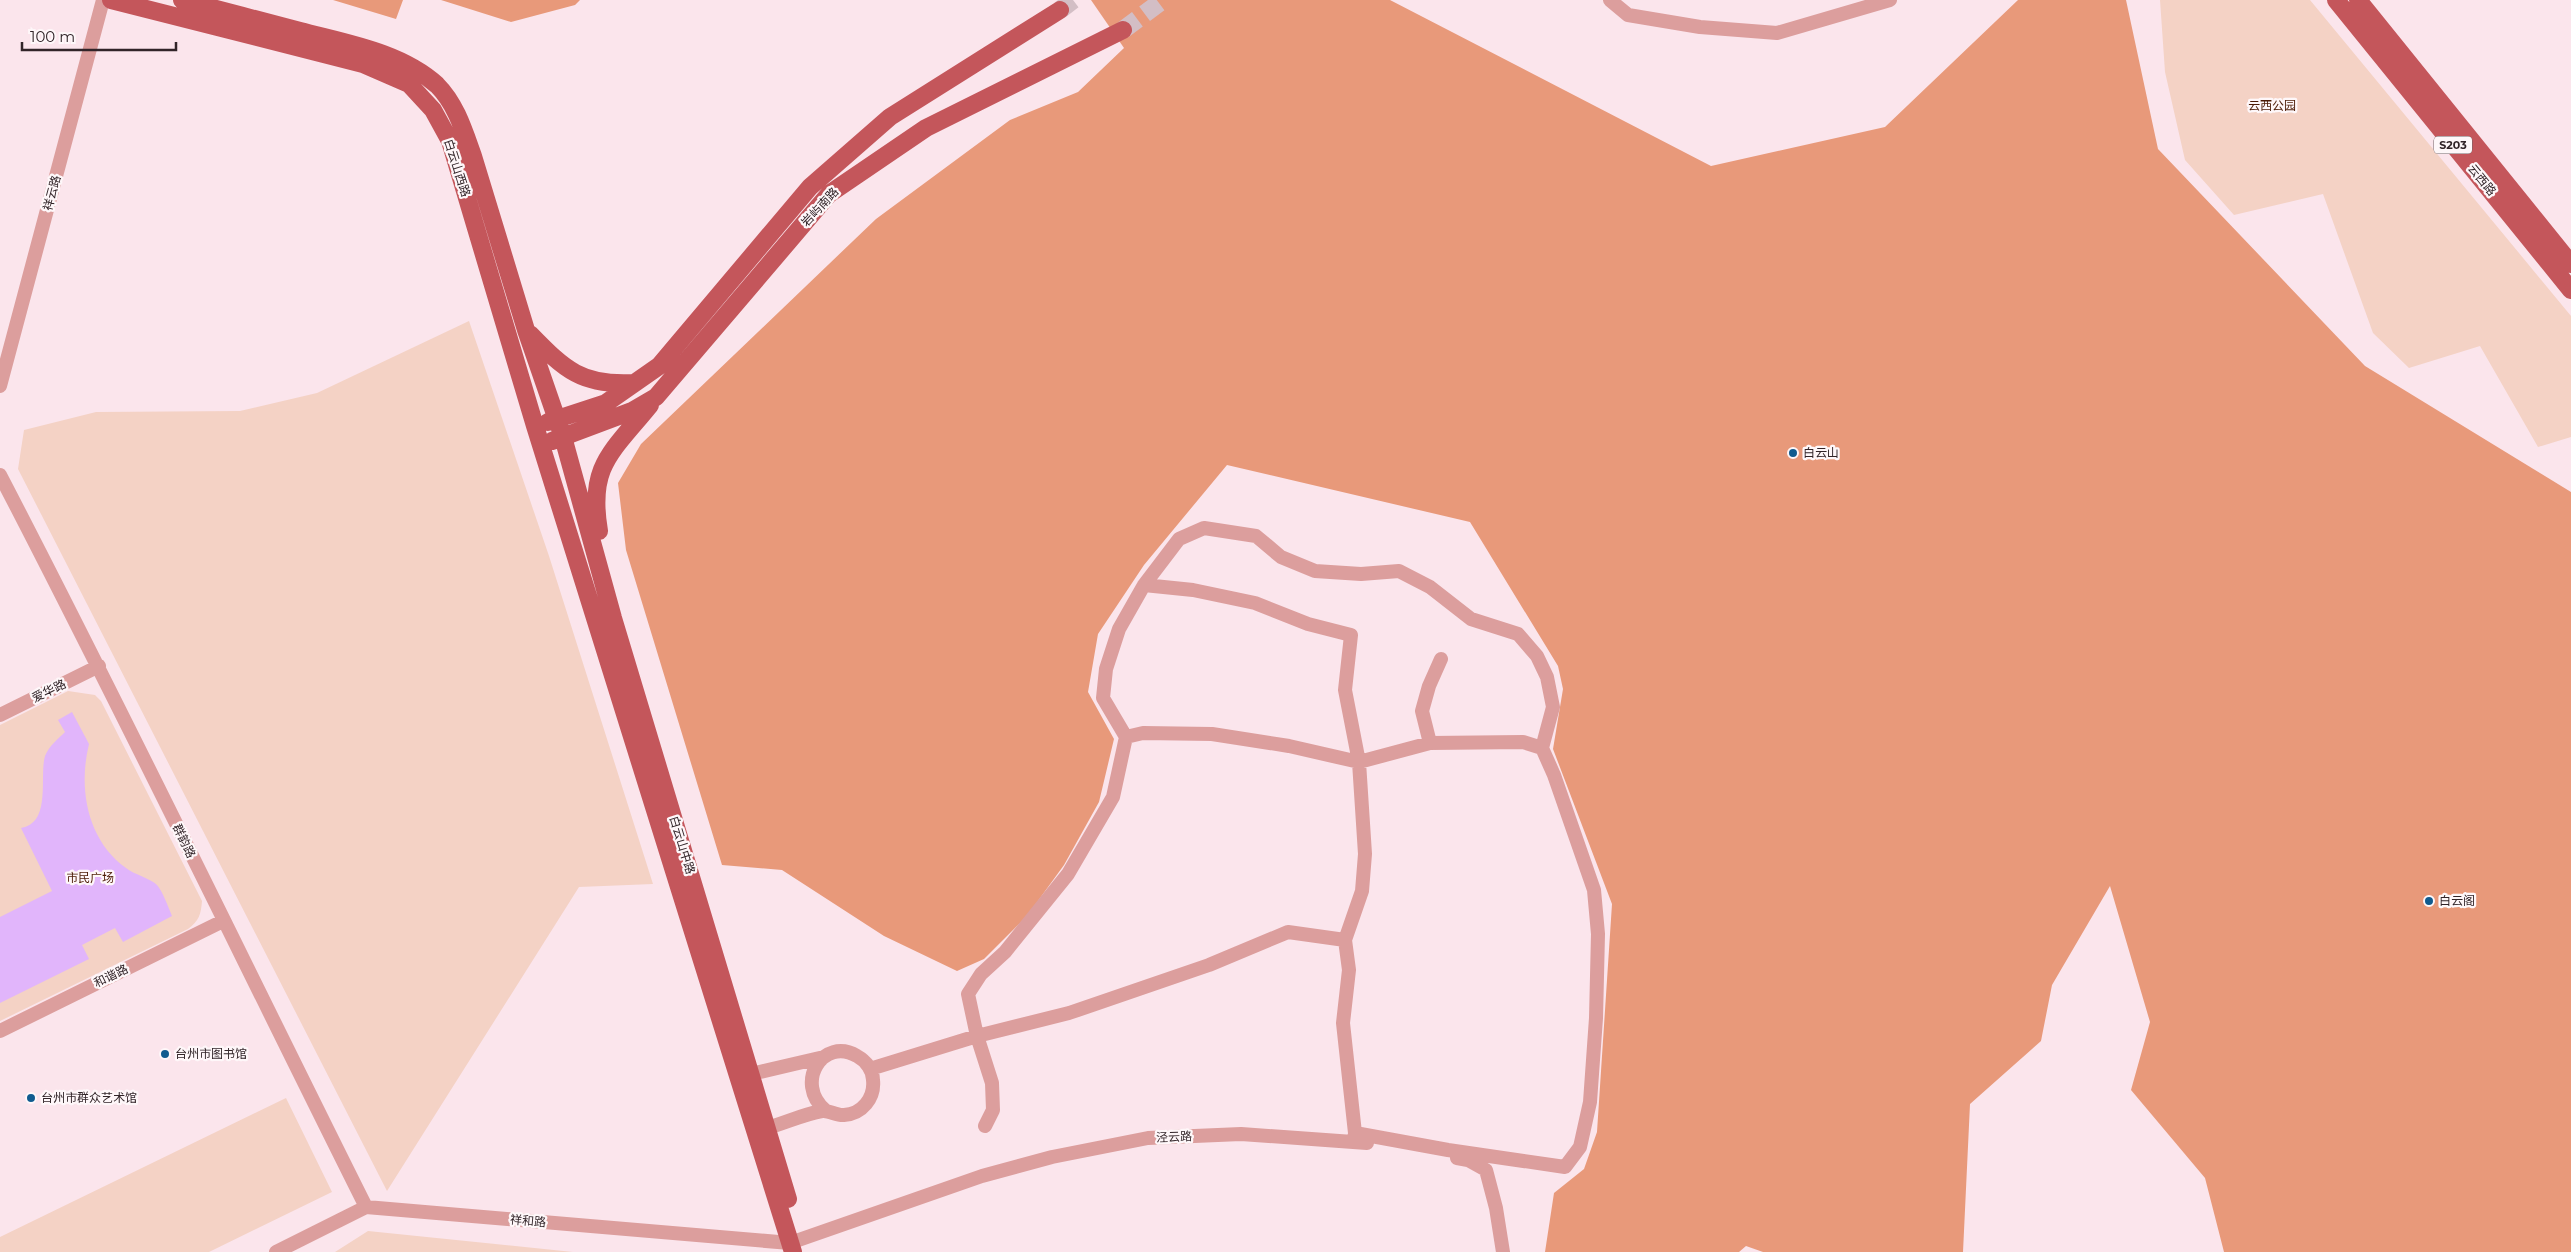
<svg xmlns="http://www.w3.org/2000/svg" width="2571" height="1252" font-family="Montserrat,'Noto Sans SC',sans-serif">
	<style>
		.green { fill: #f4d2c5 }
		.forest { fill: #e8997a }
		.water { fill: #e1b5fb }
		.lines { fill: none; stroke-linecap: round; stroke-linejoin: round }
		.major-tunnel { stroke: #d3bec5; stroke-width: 18; stroke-dasharray: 18 9; stroke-linecap: butt }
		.minor { stroke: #dc9e9d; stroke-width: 14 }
		.major { stroke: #c4565b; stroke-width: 18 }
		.poi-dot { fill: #105b8f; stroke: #fef7f9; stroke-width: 2 }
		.labels { text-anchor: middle; stroke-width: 4.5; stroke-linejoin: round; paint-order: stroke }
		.shield { fill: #fef7f9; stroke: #6e6367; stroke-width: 1 }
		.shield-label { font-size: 11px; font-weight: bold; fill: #312428 }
		.park-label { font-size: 12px; fill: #4b1a04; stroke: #fef7f9 }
		.street-label { font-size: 12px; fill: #312428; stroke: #fef7f9 }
		.poi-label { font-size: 12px; fill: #312428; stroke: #fef7f9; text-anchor: start }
	</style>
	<rect width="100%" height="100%" fill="#fbe5ec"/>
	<path class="green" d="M2160,0h150l261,316v121l-33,10 -58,-101 -71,22 -36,-35 -50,-139 -89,21 -49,-55 -20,-88z
		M469,321l80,235 104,328 -74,3 -192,304 -369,-722 6,-39 72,-18 144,-1 77,-18z
		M68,691l27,4 6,6 101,200c-1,13 -3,20 -14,28l-188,92v-296z
		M286,1098l46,94 -123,60h-209v-15z
		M368,1231l205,21h-238z"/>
	<path class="forest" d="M333,0h70l-7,19z
		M441,0h139l-5,5 -64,17z
		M1091,0h299l321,166 174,-39 133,-127h108l32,149 207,217 206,126v760h-347l-19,-74 -74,-88 19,-68 -40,-136 -58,99 -11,56 -71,63 -7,148h-200l-17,-6 -7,6h-194l9,-59 30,-24 13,-37 15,-228 -59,-155 10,-60 -5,-23 -88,-144 -243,-57 -83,100 -46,69 -10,58 26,47 -15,63 -35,63 -37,51 -43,43 -27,12 -73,-35 -102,-66 -60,-5 -96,-315 -8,-67 23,-39 235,-225 134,-99 68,-28 46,-44z"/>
	<path class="water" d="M72,712l17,32c-11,44 -2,96 37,124 9,7 24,10 31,17 6,7 11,22 15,31l-49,26 -8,-14 -33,17 7,14 -89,44v-86l52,-26 -31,-63c31,-5 18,-52 24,-72 4,-10 13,-17 20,-24l-7,-12z"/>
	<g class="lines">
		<path class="major-tunnel" d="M1060,10l13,-10
			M1123,30l40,-30"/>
		<path class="minor" d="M1610,0l18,15 72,12 77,6 113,-33
			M0,386l103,-386
			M0,475c126,242 244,488 366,732
			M1144,585l49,5 62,13 53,21 43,11 -6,55 14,72 6,92 -3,37 -17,49 4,30 -6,53 12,110 -1,8
			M0,715l99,-49
			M1126,737l17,-4 69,1 77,12 70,16 71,-19 93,-1 19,6
			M1430,743l-8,-32 7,-25 12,-27
			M0,1031l223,-110
			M870,1069l107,-33 92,-23 140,-48 79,-33 57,8
			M751,1074l73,-17
			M985,1126l8,-16 -1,-27 -15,-47 -9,-42 13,-20 24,-22 63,-78 45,-77 13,-60 -23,-39 3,-29 13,-40 25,-44 35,-46 25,-11 52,8 25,21 34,14 46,3 38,-3 31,16 41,32 47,15 19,22 10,21 6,30 -11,41 12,27 40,115 4,44 -2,84 -6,84 -10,45 -15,20 -117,-17 -93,-17
			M767,1128c18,-5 37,-14 55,-17 7,-1 15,5 22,4 18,-1 31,-17 29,-35 0,-10 -7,-19 -16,-24 -34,-20 -63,27 -32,54
			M1457,1158l11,2 18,10 10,38 7,44
			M276,1252l90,-45 424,36 192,-67 70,-19 96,-19 93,-4 126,9"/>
		<path class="major" d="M111,0l252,64 46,20 24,26 17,31 85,285 258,826
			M182,0c39,10 79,21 118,31 45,12 101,21 137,54 19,19 27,46 36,71l53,174 37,107 50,181 175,581
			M2336,0l235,290
			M2358,0l213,264
			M530,334c35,36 52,52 104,49
			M548,422l58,-19 53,-37 151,-179 80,-70 170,-107
			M552,441l80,-30 24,-14 173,-203 97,-66 197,-98
			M599,531c-11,-65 12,-78 51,-126"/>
	</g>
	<g class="poi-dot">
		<circle cx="1793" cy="453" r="5"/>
		<circle cx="2429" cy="901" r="5"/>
		<circle cx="165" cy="1054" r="5"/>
		<circle cx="31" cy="1098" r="5"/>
	</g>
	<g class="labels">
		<rect class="shield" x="2434" y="136.5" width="38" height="17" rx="4"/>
		<g class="shield-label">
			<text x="2453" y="149">S203</text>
		</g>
		<g class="park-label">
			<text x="2272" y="110">云西公园</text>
			<text x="90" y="882">市民广场</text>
		</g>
		<g class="street-label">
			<text transform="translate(457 168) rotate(72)" y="4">白云山西路</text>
			<text transform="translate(2482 180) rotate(51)" y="4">云西路</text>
			<text transform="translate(52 193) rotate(-75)" y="4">祥云路</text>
			<text transform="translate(820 207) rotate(-47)" y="4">岩屿南路</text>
			<text transform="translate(49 691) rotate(-26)" y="4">爱华路</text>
			<text transform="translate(184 841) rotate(64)" y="4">群韵路</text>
			<text transform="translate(682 845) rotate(73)" y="4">白云山中路</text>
			<text transform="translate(111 976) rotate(-26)" y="4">和谐路</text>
			<text transform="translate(1174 1137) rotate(-2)" y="4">泾云路</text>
			<text transform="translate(528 1221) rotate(5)" y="4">祥和路</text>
		</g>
		<g class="poi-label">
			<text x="1803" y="457">白云山</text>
			<text x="2439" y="905">白云阁</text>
			<text x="175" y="1058">台州市图书馆</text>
			<text x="41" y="1102">台州市群众艺术馆</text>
		</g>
	</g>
	<path d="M22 42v8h154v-8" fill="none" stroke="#312428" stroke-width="2.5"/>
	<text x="30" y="42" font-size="15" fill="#312428" stroke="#fef7f9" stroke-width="4" paint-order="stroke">100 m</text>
</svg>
